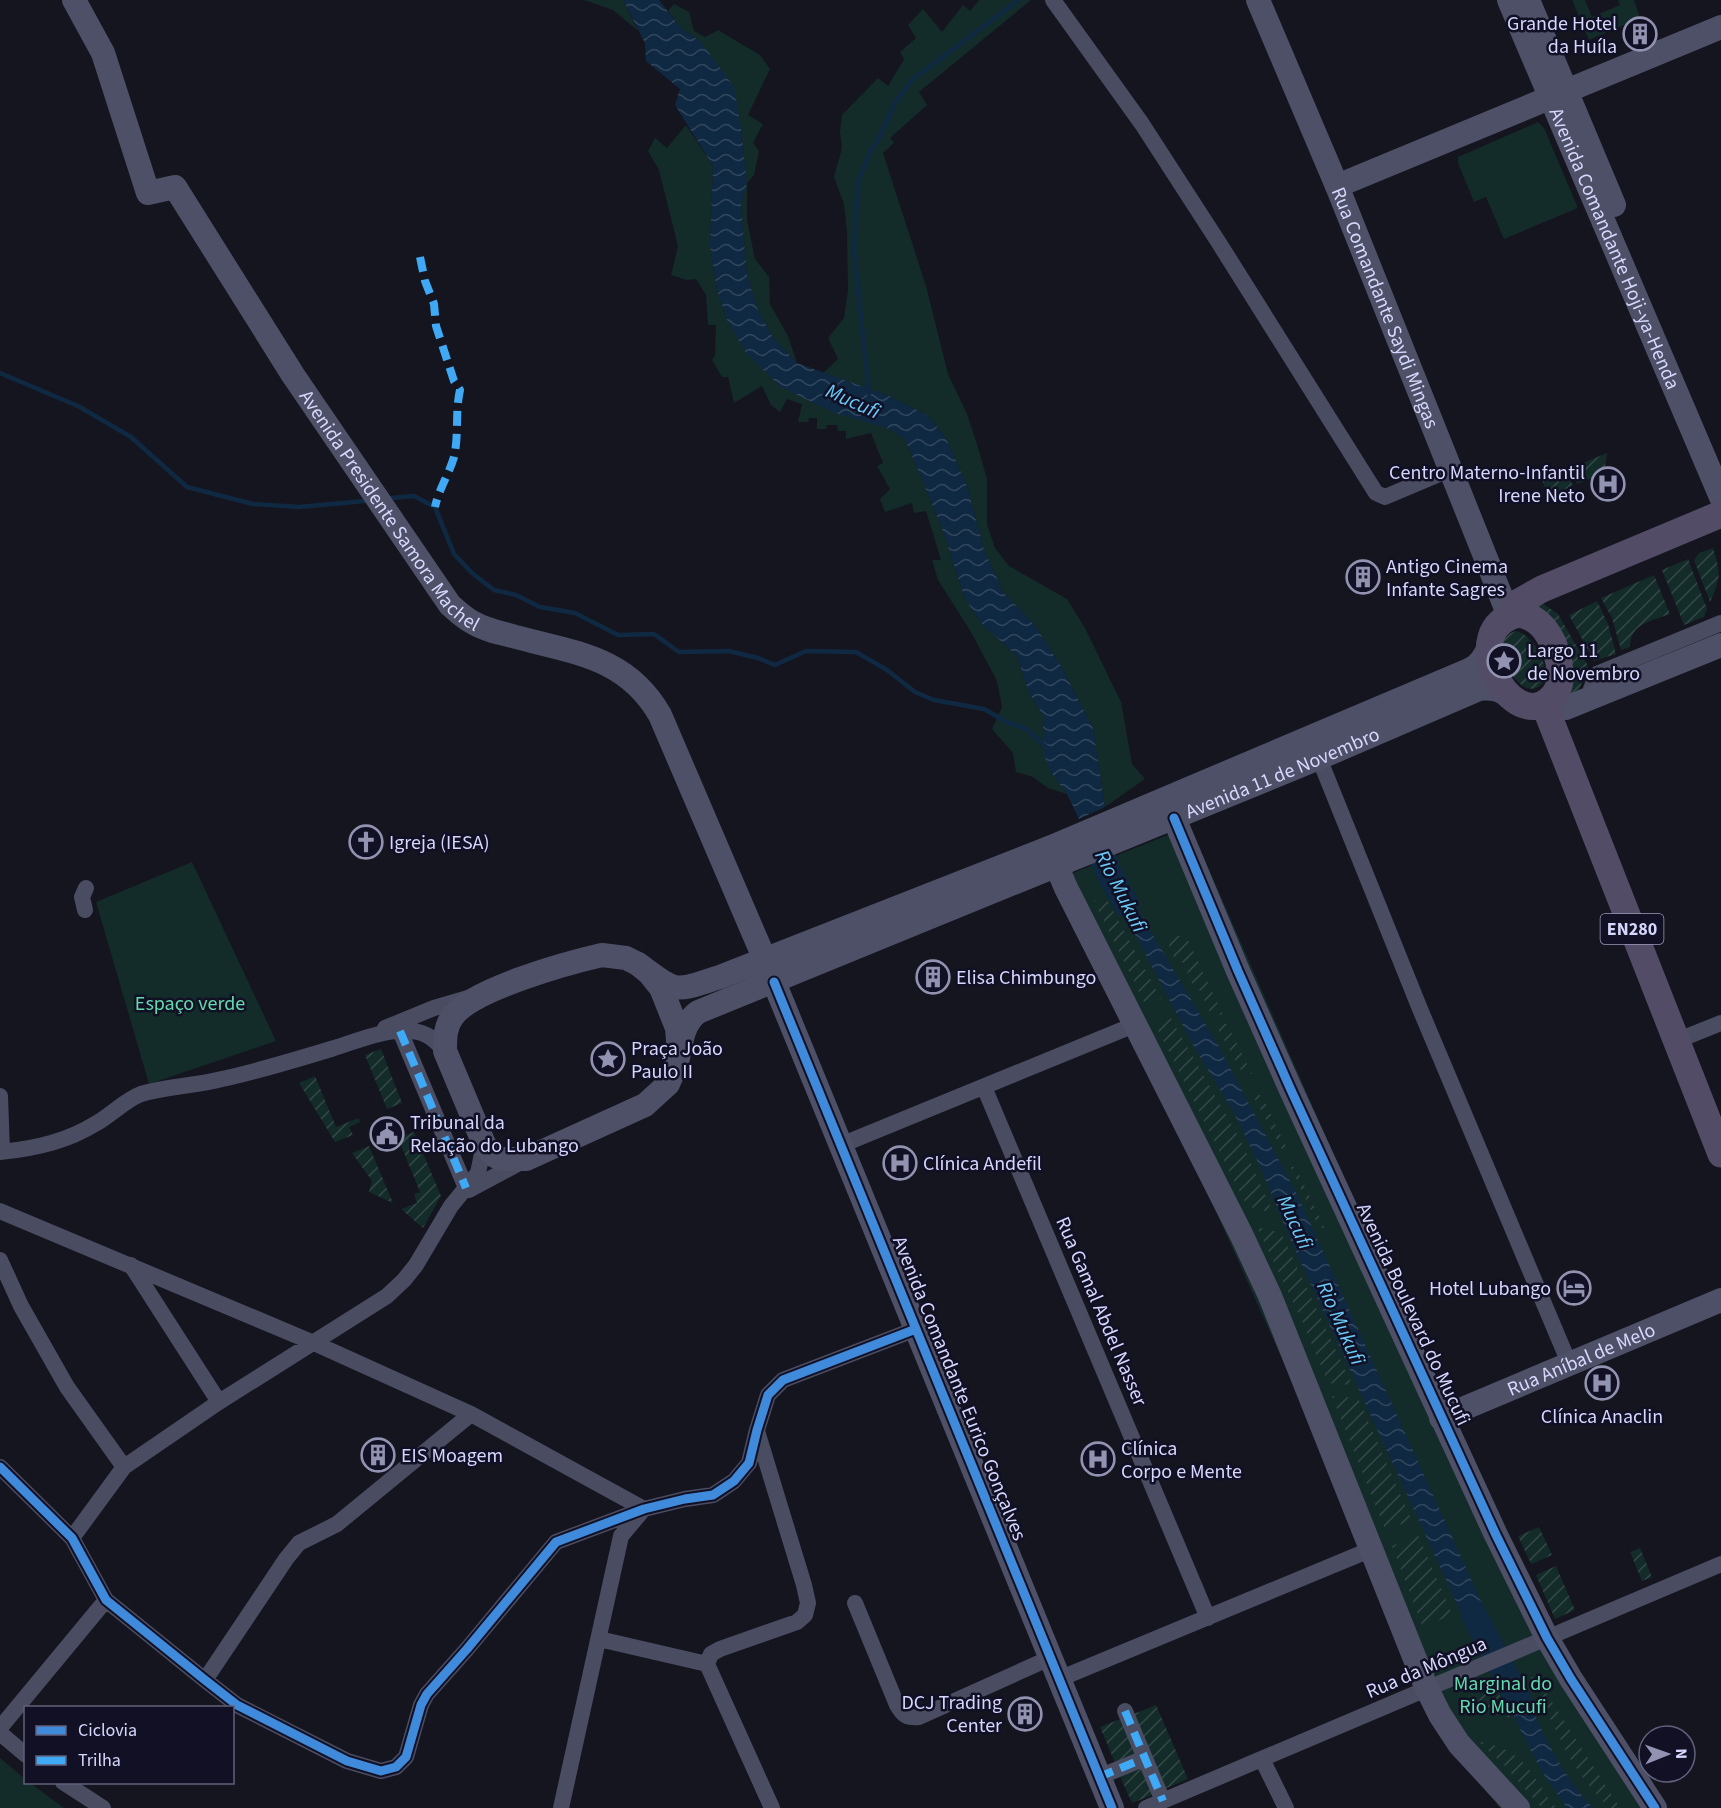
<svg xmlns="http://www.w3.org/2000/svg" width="1721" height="1808" font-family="'Source Sans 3',sans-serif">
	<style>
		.green { fill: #132b29 }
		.garden { fill: url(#garden-furrows) }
		.water { fill: url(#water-waves) }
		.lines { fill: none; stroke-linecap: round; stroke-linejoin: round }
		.stream { stroke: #102942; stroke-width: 4.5 }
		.river { stroke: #102942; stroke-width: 26 }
		.street { stroke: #4a4c61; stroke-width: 16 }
		.secondary { stroke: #4d5066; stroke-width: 24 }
		.primary { stroke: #524c66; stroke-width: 27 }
		.quiet { stroke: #3fa9f5; stroke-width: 8; stroke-dasharray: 15 8; stroke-linecap: butt }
		.cycleway-casing { stroke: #111025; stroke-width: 13 }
		.cycleway { stroke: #408adc; stroke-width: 9 }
		.labels { text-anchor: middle; stroke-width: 5; stroke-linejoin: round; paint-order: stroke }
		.shield { fill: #111025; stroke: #9b9bbc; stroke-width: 1.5 }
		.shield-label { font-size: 18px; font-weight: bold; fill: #d6d7fd }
		.poi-label { font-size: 20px; fill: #d6d7fd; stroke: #111025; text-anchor: start }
		.street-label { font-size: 20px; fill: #d6d7fd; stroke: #111025 }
		.park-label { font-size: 20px; fill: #65daac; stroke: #111025 }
		.water-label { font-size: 21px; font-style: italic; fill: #69cbf8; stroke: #111025 }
	</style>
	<defs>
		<pattern id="garden-furrows" width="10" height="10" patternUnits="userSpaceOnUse" patternTransform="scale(1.5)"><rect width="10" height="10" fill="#132b29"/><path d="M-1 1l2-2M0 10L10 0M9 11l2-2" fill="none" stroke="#354949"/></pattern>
		<pattern id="water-waves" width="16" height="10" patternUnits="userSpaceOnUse" patternTransform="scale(1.5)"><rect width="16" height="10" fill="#102942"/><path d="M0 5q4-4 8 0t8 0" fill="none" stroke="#32475e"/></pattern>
	</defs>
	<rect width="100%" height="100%" fill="#151520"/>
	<path class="green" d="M584,0h39l15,31 -25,-21z
		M979,0h52l-112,92 8,13 -37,33 4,5 -11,10 43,133 22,88 19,40 10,30 10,35v45l8,24 14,18 58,33 18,29 36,74 11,62 13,15 -40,28 -12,-79 -32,-62 -27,-42 -31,-32 -19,-43 -17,-63 -21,-48 -19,-23 -38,-19 -66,-23 15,-14 -10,-21 16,-20 4,-28 -1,-57 -3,-29 -10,-27 8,-29 -2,-16 2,-17 36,-37 10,8 16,-27 -4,-7 16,-14 -8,-13 15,-16 19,23 21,-27 7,6z
		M1572,0h13l7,17 28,-12 -2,-5h16l6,18 -51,22z
		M674,4l15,8 5,19 11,6 13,-7 42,25 10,14 -22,46 15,9 -10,19 6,8 -5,24 -7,8v37l8,39 14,18 1,27 18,32 9,27 -24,-25 -16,-30 -10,-33 -6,-70 6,-22 -6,-56 -40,-85 -21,-15 -12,-16z
		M1538,122l6,6 34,80 -74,31 -18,-42 -12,5 -16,-39v-6z
		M686,125l27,41 -3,80 7,44 10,30 147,103 13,5 18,11 37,89 23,71 17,25 35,32 12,37 14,22 7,56 17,23 -19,-6 -15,-11 -17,-5 -3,-19 -21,-24 10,-22 -5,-26 -26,-49 -33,-52 -6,-20h9l-15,-49 -12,2 -2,-10 -27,9 -5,-13 10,-10 -13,-23 6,-3 -12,-30 -25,6v-8h-8l-1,-6h-10l-1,4h-9v-11h-8l-1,4h-10l4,-18 -15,-5 -7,13 -9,-7 -9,-19 -28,17 -6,-26h-6l-10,-17 3,-5 1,-30h-8l-2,-30 -10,-16 -9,1 -16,-5 7,-29 -19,-76 -11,-19 7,-13 12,10z
		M1190,826l153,350 34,70 159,355 129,207h-165l-62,-76 -95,-237 -143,-319 -147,-295z
		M192,862l84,179 -127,43 -53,-182z
		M0,1758l25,21 1,3 4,1 34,25h-64z"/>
	<path class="garden" d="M1607,453l-3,20 -27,11 -6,-16z
		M1566,470l7,16 -25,10 -6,-16z
		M1713,548c8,26 8,29 -3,54l-16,-42 5,-7z
		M1688,559l19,50 -3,8 -20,8 -22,-55z
		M1654,575l16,39c-19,7 -40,10 -40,33l-9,3 -9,-32 -11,-20z
		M1538,600l20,14 30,52 -11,29 -7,3 -36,-89z
		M1597,601l11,23 8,30 -22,7 -25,-46z
		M1516,631c18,3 41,45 22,56 -22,13 -52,-50 -22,-56z
		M1105,896l56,103 -16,5 -51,-103z
		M1175,936h11l37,79 -12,-2 -4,-5 -5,-15 -13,-13 -3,-16 -11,-5 -6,-12 1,-7z
		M1169,1015l73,128 31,70 -26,-7 -93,-184z
		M1214,1022l13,2 25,50 -10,-2z
		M381,1049l21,54 -15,6 -22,-54z
		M315,1076l21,51 23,-9 1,4 -11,5 4,8 -18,7 -36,-59z
		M1251,1092l11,4 28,59 -6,-2z
		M414,1132l27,64 -18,32 -22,-19 16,-6 -3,-9 6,-2 -22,-54z
		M369,1146l24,57 -24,-11 3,-11 -20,-28z
		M1290,1166l6,2 29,61 -6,-2z
		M1257,1227l24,6 71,152 -24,-2 -25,-60z
		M1332,1396l26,2 54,123 -27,8z
		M1539,1527l13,28 -21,9 -13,-28z
		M1418,1535l34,79 -29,14 -31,-82z
		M1640,1548l12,29 -10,4 -12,-29z
		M1556,1566l19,44 -20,9 -19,-44z
		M1530,1677h6l84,131h-11l-23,-26 -17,-25z
		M1492,1680l19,38 -36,-8 -3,-10 8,-2 1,-5 -5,-7z
		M1156,1705l32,74 -26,11 -31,-75z
		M1123,1718l16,38 -23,9 -16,-38z
		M1478,1741c12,3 26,6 36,14 18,12 28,37 42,53h-14l-38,-43z
		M1142,1764l13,30 -23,9 -13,-29z"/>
	<path class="water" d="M623,0h36l21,27 21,15 33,45 7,40 6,56 -6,22 6,70 10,33 16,30 24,25 92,33 38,19 19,23 21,48 17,63 19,43 31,32 27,42 32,62 12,79 -26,12 -12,-25 -17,-23 -6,-17 -1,-39 -14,-22 -12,-37 -35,-32 -17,-25 -23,-71 -37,-89 -18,-11 -52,-15 -54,-26 -35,-34 -19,-33 -10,-30 -7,-44 3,-80 -38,-61 5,-16 -34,-28 -1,-18z
		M1115,871l103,174 80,151 201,445 -21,9 -188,-411 -28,-68 -29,-60 -39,-64 -76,-145 -15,-25 7,-2z
		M1513,1664c22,51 41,103 80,144h-26l-21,-30 -12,-21 -42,-84z"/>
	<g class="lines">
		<path class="stream" d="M0,373l78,33 53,31 56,50 66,17 46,3 66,-6
			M869,394l-15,-144 4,-68 12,-30 8,-12 18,-39 17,-22 106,-79
			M392,498l22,-2 21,11 19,47 18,19 22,17 22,5 24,12 35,6 43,22 36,-1 25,18 50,-1 29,7 17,7 31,-14 50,1 31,18 28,22 19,8 50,9 25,14 18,6 22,21"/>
		<path class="river" d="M1095,839l15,36 16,29
			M1474,1615l44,84"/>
		<path class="street" d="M1053,0l89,124 77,119 157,250 9,4 64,-27
			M1607,683l-16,6 6,-15 124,-51
			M1319,758l101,251 149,354
			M85,910l-3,-13 4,-9
			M385,1028l49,-20 34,-10
			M400,1031l66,157
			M1676,1041l45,-18
			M984,1087l224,531
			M0,1096l2,55
			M841,1145l293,-120
			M0,1152c34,-3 66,-10 95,-28 15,-8 30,-24 46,-30 26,-8 54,-8 81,-15 37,-8 73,-19 109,-30 23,-7 56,-21 80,-18 16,1 24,9 34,20
			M469,1190l54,-29
			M0,1211l314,132 157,71 173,95
			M0,1260l21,46 46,81 57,80
			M131,1265l88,137
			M757,1431l47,154 4,18 -3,12 -8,7 -77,27 -9,5 -4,10 65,144
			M0,1467l72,71 34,62 99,80 32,25 110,56 34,10 15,-4 10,-10 15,-52 6,-11 40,-45 89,-107 88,-33 41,-10 28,-4 21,-14 15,-18 8,-33 11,-35 15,-15 133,-51
			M72,1538l52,-71 95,-65 168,-106 17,-16 12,-15 35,-59 27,-33 6,-29
			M855,1603l42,102c6,11 10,13 22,12l131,-59
			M599,1639l108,25
			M1059,1679l313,-130
			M205,1680l81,-121 13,-16 38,-19 134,-110
			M1125,1711l38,90
			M0,1728l106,-128
			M0,1733l26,22
			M1262,1759l24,49
			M1099,1777l46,-19
			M63,1782l40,26
			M561,1808l60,-272 22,-26
			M1146,1808l575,-244"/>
		<g class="secondary">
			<path id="s1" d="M74,0l29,53 45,140 27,-6 118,188 157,230c7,6 14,13 22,17 13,8 29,11 44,15 59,16 111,20 144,78l105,245"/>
			<path id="s2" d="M1258,0l79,186 172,430"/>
			<path id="s3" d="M1509,0l212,497"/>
			<path d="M1528,0l86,205"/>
			<path d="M1337,186l384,-159"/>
			<path d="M1544,704l12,4h10l155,-63"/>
			<path d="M1174,818l64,153 53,119 205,445 51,103 24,41 84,129"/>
			<path d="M1049,848l17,40 176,348 28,60 157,393 13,26 19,29 59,64"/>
			<path d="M602,955l24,3 12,6 11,9 12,15 16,40 1,12 -1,23 -9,21 -23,21 -119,54h-25l-8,-4 -9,-11 -39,-93c0,-13 0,-25 8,-35 20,-27 114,-53 149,-61z"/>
			<path d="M638,964c41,30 34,28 82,13l329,-129 420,-178c11,-5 15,-13 21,-24"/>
			<path d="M774,982l338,826"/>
			<path id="s4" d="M677,1063c4,-19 5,-39 21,-51l621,-254 160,-69c13,-2 20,1 31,7"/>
			<path id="s5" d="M1441,1418l280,-118"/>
		</g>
		<path class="primary" d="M1518,614c27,3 41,34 42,59 1,11 -3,21 -12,28 -40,30 -92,-73 -30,-87z
			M1509,616l8,-13 25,-14 179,-75
			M1544,704l177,450"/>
		<path class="quiet" d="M420,257l5,24 9,23 2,22 18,55 6,9c-5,22 -1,45 -6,67 -5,17 -15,32 -19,50
			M400,1031l66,157
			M1125,1711l38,90
			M1099,1777l46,-19"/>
		<g class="cycleway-casing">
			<path id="cycleway" d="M1174,818l64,153 53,119 205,445 51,103 24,41 84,129
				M774,982l338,826
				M0,1467l72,71 34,62 99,80 32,25 110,56 34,10 15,-4 10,-10 15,-52 6,-11 40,-45 89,-107 88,-33 41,-10 28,-4 21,-14 15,-18 8,-33 11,-35 15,-15 133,-51"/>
		</g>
		<use href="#cycleway" class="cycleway"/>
	</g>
	<defs>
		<g id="building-ring" transform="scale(1.725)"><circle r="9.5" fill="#111025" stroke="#9293b0" stroke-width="1.5"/><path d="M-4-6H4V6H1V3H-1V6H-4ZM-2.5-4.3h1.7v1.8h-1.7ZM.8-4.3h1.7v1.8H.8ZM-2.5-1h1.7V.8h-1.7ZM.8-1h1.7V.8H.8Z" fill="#9293b0"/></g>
		<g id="hospital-ring" transform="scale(1.725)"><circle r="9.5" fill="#111025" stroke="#9293b0" stroke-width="1.5"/><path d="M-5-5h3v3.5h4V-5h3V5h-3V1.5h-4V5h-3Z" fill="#9293b0"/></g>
		<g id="sight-ring" transform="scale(1.725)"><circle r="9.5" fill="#111025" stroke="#9293b0" stroke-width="1.5"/><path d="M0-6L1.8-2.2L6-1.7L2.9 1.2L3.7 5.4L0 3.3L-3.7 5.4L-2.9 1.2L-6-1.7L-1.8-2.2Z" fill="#9293b0"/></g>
		<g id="church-ring" transform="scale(1.725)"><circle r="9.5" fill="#111025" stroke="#9293b0" stroke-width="1.5"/><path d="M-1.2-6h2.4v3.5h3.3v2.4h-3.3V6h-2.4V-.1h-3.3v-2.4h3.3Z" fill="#9293b0"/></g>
		<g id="civic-ring" transform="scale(1.725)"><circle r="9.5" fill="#111025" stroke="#9293b0" stroke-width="1.5"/><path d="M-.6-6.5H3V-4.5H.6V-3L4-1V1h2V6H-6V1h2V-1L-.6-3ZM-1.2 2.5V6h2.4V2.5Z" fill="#9293b0"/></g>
		<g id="hotel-ring" transform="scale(1.725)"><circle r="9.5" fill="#111025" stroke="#9293b0" stroke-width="1.5"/><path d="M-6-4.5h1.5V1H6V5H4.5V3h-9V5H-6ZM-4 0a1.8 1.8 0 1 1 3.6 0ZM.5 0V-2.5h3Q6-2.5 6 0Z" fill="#9293b0"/></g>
	</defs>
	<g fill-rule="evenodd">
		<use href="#building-ring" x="1640" y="34"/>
		<use href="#hospital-ring" x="1608" y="484"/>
		<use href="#building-ring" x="1363" y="577"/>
		<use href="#sight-ring" x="1504" y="661"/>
		<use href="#church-ring" x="366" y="842"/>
		<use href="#building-ring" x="933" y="977"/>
		<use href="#sight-ring" x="608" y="1059"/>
		<use href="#civic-ring" x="387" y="1134"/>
		<use href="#hospital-ring" x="900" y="1163"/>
		<use href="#hotel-ring" x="1574" y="1288"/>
		<use href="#hospital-ring" x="1602" y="1383"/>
		<use href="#building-ring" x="378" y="1455"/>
		<use href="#hospital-ring" x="1098" y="1459"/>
		<use href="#building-ring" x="1025" y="1714"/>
	</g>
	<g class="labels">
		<rect class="shield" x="1600.5" y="914" width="63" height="30" rx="4.5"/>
		<g class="shield-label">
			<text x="1632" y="935">EN280</text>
		</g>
		<g class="poi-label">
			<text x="1617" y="30" text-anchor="end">Grande Hotel<tspan x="1617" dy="23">da Huíla</tspan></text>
			<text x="1585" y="479" text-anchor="end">Centro Materno-Infantil<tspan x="1585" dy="23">Irene Neto</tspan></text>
			<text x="1386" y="573">Antigo Cinema<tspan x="1386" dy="23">Infante Sagres</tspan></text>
			<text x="1527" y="657">Largo 11<tspan x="1527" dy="23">de Novembro</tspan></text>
			<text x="389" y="849">Igreja (IESA)</text>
			<text x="956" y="984">Elisa Chimbungo</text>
			<text x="631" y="1055">Praça João<tspan x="631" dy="23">Paulo II</tspan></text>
			<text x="410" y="1129">Tribunal da<tspan x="410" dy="23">Relação do Lubango</tspan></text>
			<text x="923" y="1170">Clínica Andefil</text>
			<text x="1551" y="1295" text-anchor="end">Hotel Lubango</text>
			<text x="1602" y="1423" text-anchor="middle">Clínica Anaclin</text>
			<text x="1121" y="1455">Clínica<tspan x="1121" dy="23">Corpo e Mente</tspan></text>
			<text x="401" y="1462">EIS Moagem</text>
			<text x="1002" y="1709" text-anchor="end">DCJ Trading<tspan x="1002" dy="23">Center</tspan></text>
		</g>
		<g class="street-label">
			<text dy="7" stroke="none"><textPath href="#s3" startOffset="270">Avenida Comandante Hoji-ya-Henda</textPath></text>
			<text dy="7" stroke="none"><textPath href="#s2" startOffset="333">Rua Comandante Saydi Mingas</textPath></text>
			<text dy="7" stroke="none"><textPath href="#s1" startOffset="624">Avenida Presidente Samora Machel</textPath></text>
			<text dy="7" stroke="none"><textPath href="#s4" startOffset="688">Avenida 11 de Novembro</textPath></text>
			<text transform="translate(1102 1311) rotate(67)" y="7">Rua Gamal Abdel Nasser</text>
			<text transform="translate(1414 1314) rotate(65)" y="7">Avenida Boulevard do Mucufi</text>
			<text dy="7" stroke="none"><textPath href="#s5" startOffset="152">Rua Aníbal de Melo</textPath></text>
			<text transform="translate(960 1388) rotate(68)" y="7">Avenida Comandante Eurico Gonçalves</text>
			<text transform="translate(1426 1667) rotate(-23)" y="7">Rua da Môngua</text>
		</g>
		<g class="park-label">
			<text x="190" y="1010">Espaço verde</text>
			<text x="1503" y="1690">Marginal do<tspan x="1503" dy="23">Rio Mucufi</tspan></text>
		</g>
		<g class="water-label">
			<text transform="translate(853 401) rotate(24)" y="7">Mucufi</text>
			<text transform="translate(1121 891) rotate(63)" y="7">Rio Mukufi</text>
			<text transform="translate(1295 1222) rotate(65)" y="7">Mucufi</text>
			<text transform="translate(1341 1323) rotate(66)" y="7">Rio Mukufi</text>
		</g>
	</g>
	<rect x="24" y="1706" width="210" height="78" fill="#111025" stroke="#60607b" stroke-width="1.5"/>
	<rect x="36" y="1726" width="30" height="9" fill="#408adc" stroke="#60607b" stroke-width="1.5"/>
	<text x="78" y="1736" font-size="18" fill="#d6d7fd">Ciclovia</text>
	<rect x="36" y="1756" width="30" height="9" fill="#3fa9f5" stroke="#60607b" stroke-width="1.5"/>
	<text x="78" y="1766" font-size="18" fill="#d6d7fd">Trilha</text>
	<g transform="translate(1667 1754) rotate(89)"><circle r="28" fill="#111025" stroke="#60607b" stroke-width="1.5"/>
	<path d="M0-4.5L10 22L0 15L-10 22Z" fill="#9293b0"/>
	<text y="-9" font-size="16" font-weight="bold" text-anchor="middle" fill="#d6d7fd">N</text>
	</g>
</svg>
